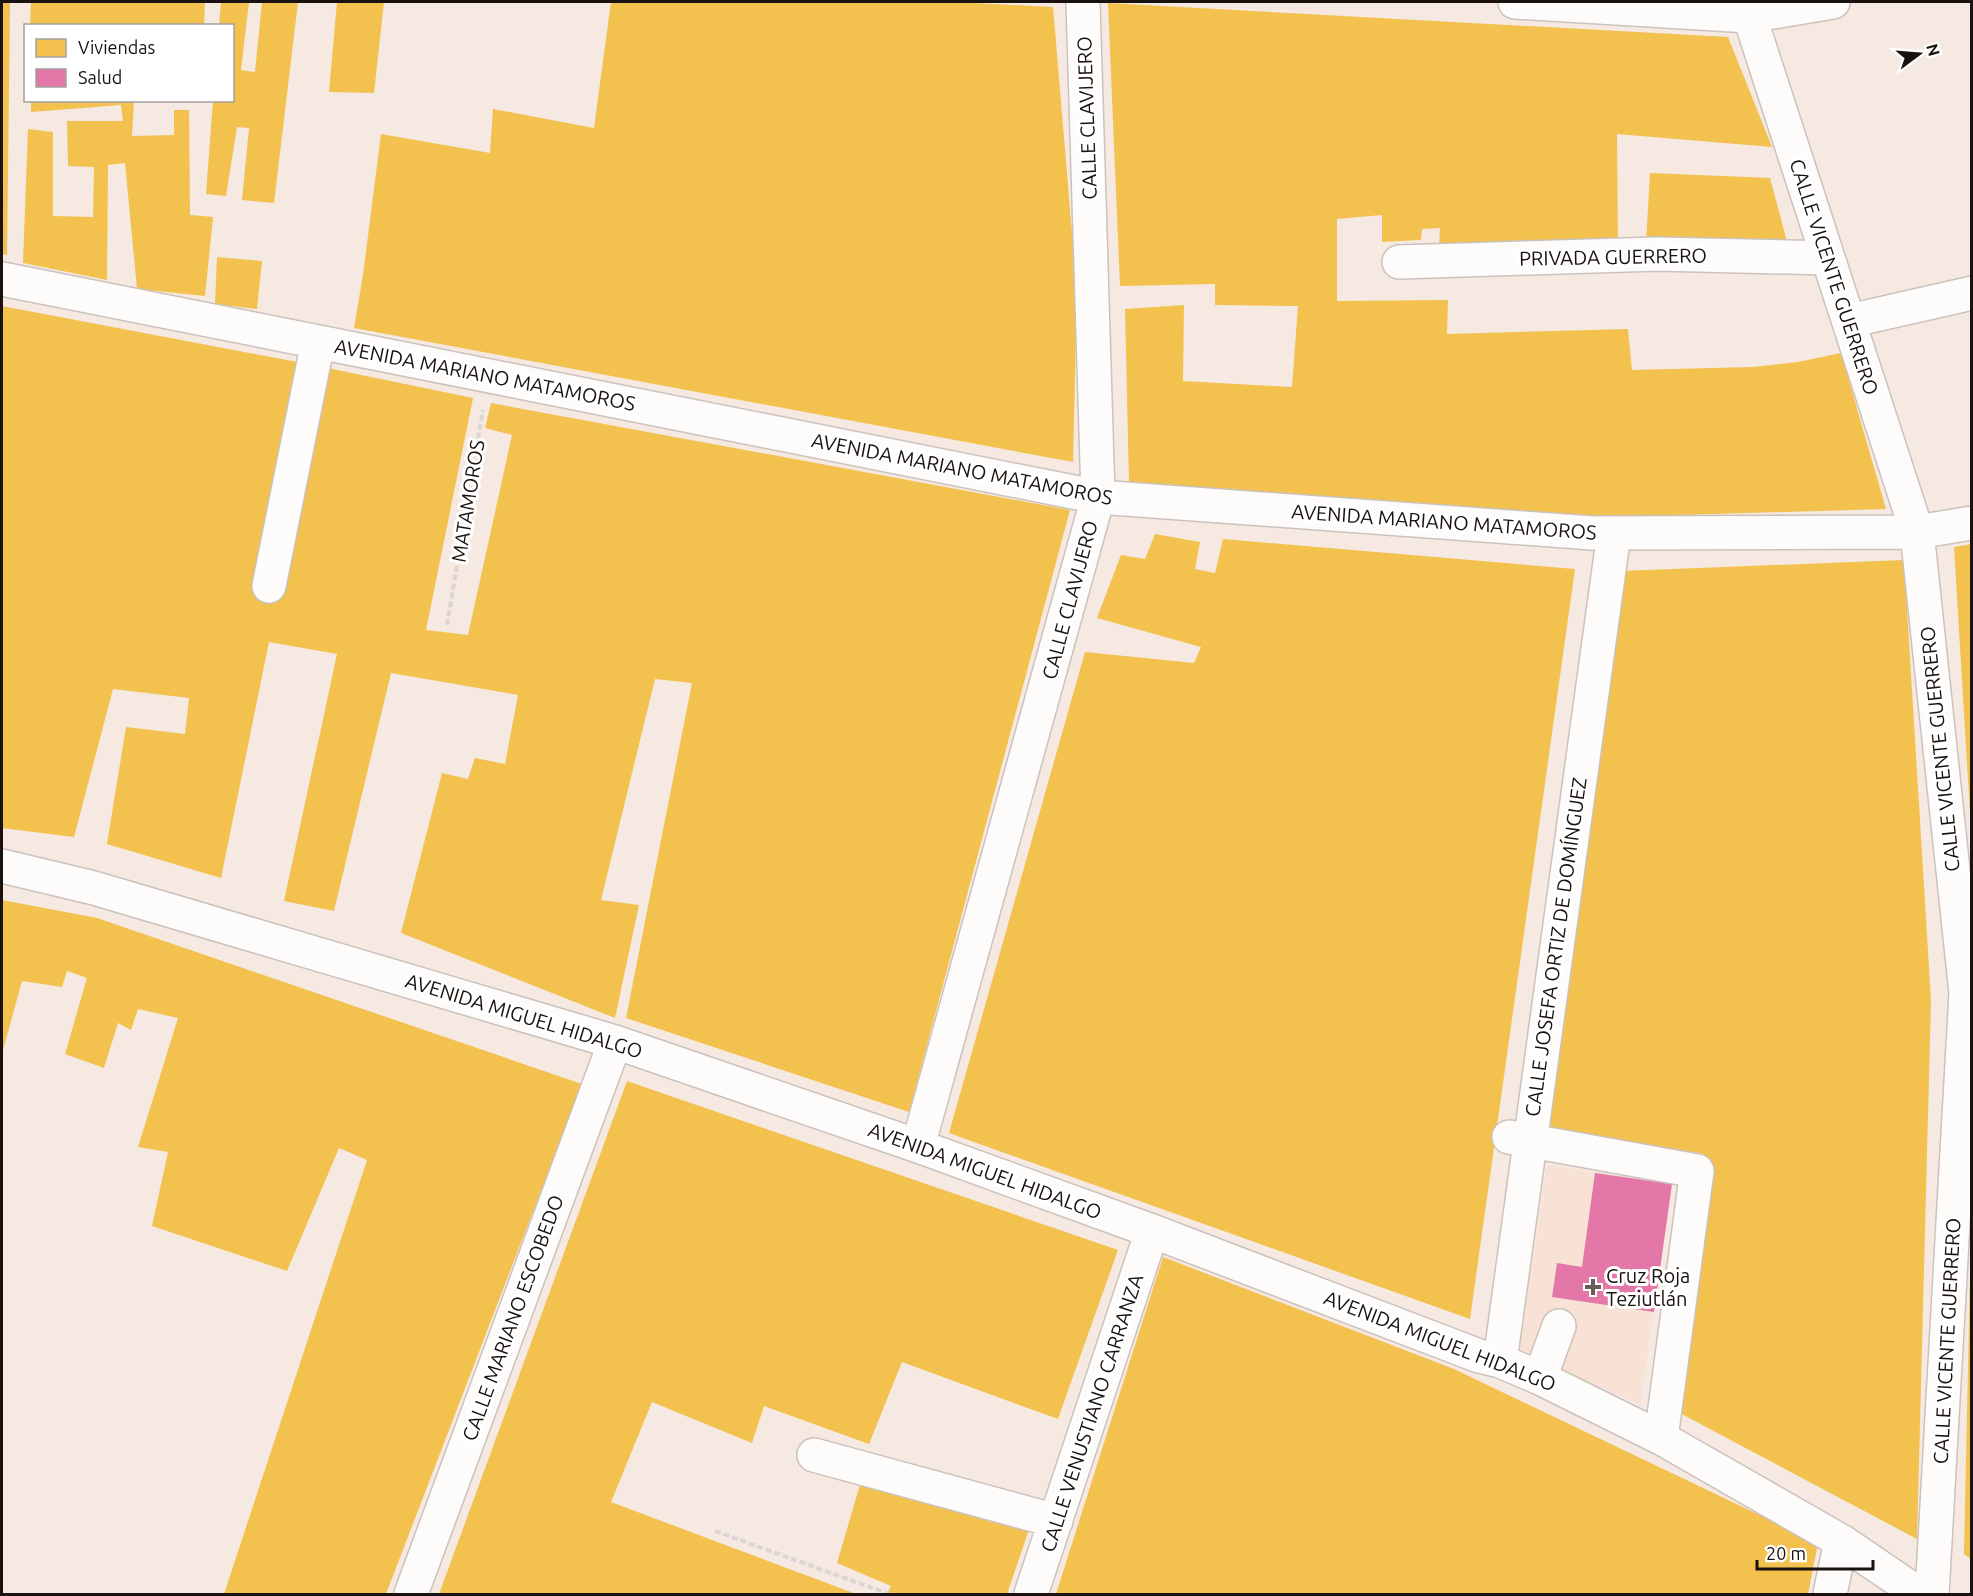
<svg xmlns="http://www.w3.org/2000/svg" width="1973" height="1596" font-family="Ubuntu,sans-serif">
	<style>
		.built { fill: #f8e1d5 }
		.homes { fill: #f2c14e }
		.health { fill: #e377a8 }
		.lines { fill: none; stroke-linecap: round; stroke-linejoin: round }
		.minor-casing { stroke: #cbc2bd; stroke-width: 36 }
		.path { stroke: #dbd6d4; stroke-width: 4; stroke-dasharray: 6 3; stroke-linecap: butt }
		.minor { stroke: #fefcfb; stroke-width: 33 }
		.poi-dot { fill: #675d58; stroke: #fff; stroke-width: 2 }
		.labels { text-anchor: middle; stroke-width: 6; stroke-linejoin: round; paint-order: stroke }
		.street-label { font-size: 20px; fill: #1a120e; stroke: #fff }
		.poi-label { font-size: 20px; fill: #1a120e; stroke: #fff; text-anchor: start }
	</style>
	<rect width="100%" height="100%" fill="#f5e9e2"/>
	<path class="built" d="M1547,1165l125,19 -32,221 -121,-54z"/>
	<path class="homes" d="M2,2h8l-3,253 -5,-1z
		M31,2h174l-1,24h-174z
		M221,2h28l-8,68 14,2 7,-70h36l-24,201 -32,-3 7,-72 -12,-1 -11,69 -20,-2 7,-94h19v-74h-13z
		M337,2h47l-10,91 -45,-1z
		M611,2h344l98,5 24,285 -4,170 -719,-134 9,-53 18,-141 109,19 3,-44 101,19z
		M1108,3l620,34 44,110 -155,-13 1,111 -179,7 1,-24 -18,1 -1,11 -39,2v-27l-45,4v82l111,-1 -1,34 181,-5 4,41 121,-3 45,-5 43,-9 45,156 -307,9 -450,-35 -4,-174 59,-4 -1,76 109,6 6,-81 -83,-1v-21l-95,2z
		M31,100h103l-2,36 42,-1v-25h15l1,105 23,2 -8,79 -68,-7 -12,-126 -17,2 -1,115 -84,-17 5,-134 25,3v84l40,1 1,-50 -26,-1 -1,-45h56l-2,-16 -90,7z
		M1650,173l120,5 18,67 -142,-2z
		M217,257l45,4 -5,48 -42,-5z
		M2,306l311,59 160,33 -47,232 42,5 44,-200 -27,-7 6,-25 579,107 -161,602 -283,-94 66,-335 -37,-4 -54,221 38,5 -24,113 -214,-85 41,-160 26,6 7,-21 30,6 13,-69 -127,-22 -57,238 -50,-10 53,-247 -68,-12 -48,236 -114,-34 19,-117 59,7 4,-36 -76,-9 -39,148 -72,-9z
		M1155,534l45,8 -5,27 20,4 8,-34 352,30 -105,750 -521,-186 136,-481 109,11 7,-16 -104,-29 24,-63 24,4z
		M1972,544v269h-2l-16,-266z
		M1904,560l27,440 -14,539 -241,-128 27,-195 1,-62 -162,-28 79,-555z
		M2,900l95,18 485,166 -196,510h-162l143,-434 -28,-12 -52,123 -135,-45 16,-74 -30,-5 40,-129 -40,-9 -7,21 -13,-7 -14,45 -39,-14 22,-76 -20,-7 -5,16 -40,-6 -20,73z
		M627,1081l491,169 -60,169 -156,-57 -33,82 -105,-38 -12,37 -100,-41 -41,100 245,92h-417z
		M1163,1257l291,112 364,174 -10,51h-752z
		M1970,1276h2v284l-8,-6z
		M862,1478l171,40 -26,76h-120l4,-8 -54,-23z"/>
	<path class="health" d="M1595,1173l77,11 -18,128 -102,-15 5,-34 25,4z"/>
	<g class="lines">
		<g class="minor-casing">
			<path id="minor" d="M1515,2l234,14 84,-14
				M1745,2l172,530 49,461 -34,601
				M1399,262l258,-8 171,4
				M2,279l1096,218 494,36 325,-1 55,-9
				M1849,321l123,-28
				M269,586l49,-244
				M2,866l92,22 521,154 303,104 234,85 327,125 21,5 40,17 121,60 180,103 78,53
				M1509,1137l188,34 -36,267
				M918,1146l180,-649 -15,-495
				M1500,1361l114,-828
				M1540,1378l19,-52
				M814,1455l242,66
				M411,1594l204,-552
				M1031,1594l121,-363
				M1830,1594l11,-53"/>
		</g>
		<path class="path" d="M447,625l36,-215
			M715,1531l174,63"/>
		<use href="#minor" class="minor"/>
	</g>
	<path class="poi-dot" d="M1590 1278h6v6h6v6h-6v6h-6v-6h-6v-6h6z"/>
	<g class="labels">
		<g class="street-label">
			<text transform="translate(1087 118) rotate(-92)" y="7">CALLE CLAVIJERO</text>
			<text transform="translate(1613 257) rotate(-1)" y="7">PRIVADA GUERRERO</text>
			<text transform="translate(1834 277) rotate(72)" y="7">CALLE VICENTE GUERRERO</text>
			<text transform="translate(485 375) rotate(11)" y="7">AVENIDA MARIANO MATAMOROS</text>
			<text transform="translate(962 469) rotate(11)" y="7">AVENIDA MARIANO MATAMOROS</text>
			<text transform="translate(468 501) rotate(-81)" y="7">MATAMOROS</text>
			<text transform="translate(1444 522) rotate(4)" y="7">AVENIDA MARIANO MATAMOROS</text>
			<text transform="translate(1070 600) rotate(-75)" y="7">CALLE CLAVIJERO</text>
			<text transform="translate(1940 749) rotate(-96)" y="7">CALLE VICENTE GUERRERO</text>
			<text transform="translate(1556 947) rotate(-82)" y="7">CALLE JOSEFA ORTIZ DE DOMÍNGUEZ</text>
			<text transform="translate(524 1016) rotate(17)" y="7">AVENIDA MIGUEL HIDALGO</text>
			<text transform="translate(985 1171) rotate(20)" y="7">AVENIDA MIGUEL HIDALGO</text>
			<text transform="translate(513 1318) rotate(-70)" y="7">CALLE MARIANO ESCOBEDO</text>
			<text transform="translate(1440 1341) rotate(21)" y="7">AVENIDA MIGUEL HIDALGO</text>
			<text transform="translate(1947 1341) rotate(-87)" y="7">CALLE VICENTE GUERRERO</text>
			<text transform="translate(1092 1413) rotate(-72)" y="7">CALLE VENUSTIANO CARRANZA</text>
		</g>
		<g class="poi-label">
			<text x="1606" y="1283">Cruz Roja<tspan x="1606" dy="23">Teziutlán</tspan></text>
		</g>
	</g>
	<rect width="1973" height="1596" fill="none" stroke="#1a120e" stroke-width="6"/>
	<rect x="24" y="24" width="210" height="78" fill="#ffffff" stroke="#a3a09f" stroke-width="1.5"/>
	<rect x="36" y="39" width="30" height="18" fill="#f2c14e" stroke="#a3a09f" stroke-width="1.5"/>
	<text x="78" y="54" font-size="18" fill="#1a120e">Viviendas</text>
	<rect x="36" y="69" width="30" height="18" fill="#e377a8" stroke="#a3a09f" stroke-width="1.5"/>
	<text x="78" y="84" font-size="18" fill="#1a120e">Salud</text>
	<g transform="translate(1919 54) rotate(74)" stroke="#ffffff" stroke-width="4.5" paint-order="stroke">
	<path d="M0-4.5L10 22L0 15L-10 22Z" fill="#1a120e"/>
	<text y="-9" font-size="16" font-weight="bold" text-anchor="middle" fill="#1a120e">N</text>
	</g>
	<path d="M1757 1560v9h116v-9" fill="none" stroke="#1a120e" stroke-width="3"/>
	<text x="1766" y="1560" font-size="18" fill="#1a120e" stroke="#ffffff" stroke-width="4.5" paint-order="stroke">20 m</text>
</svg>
